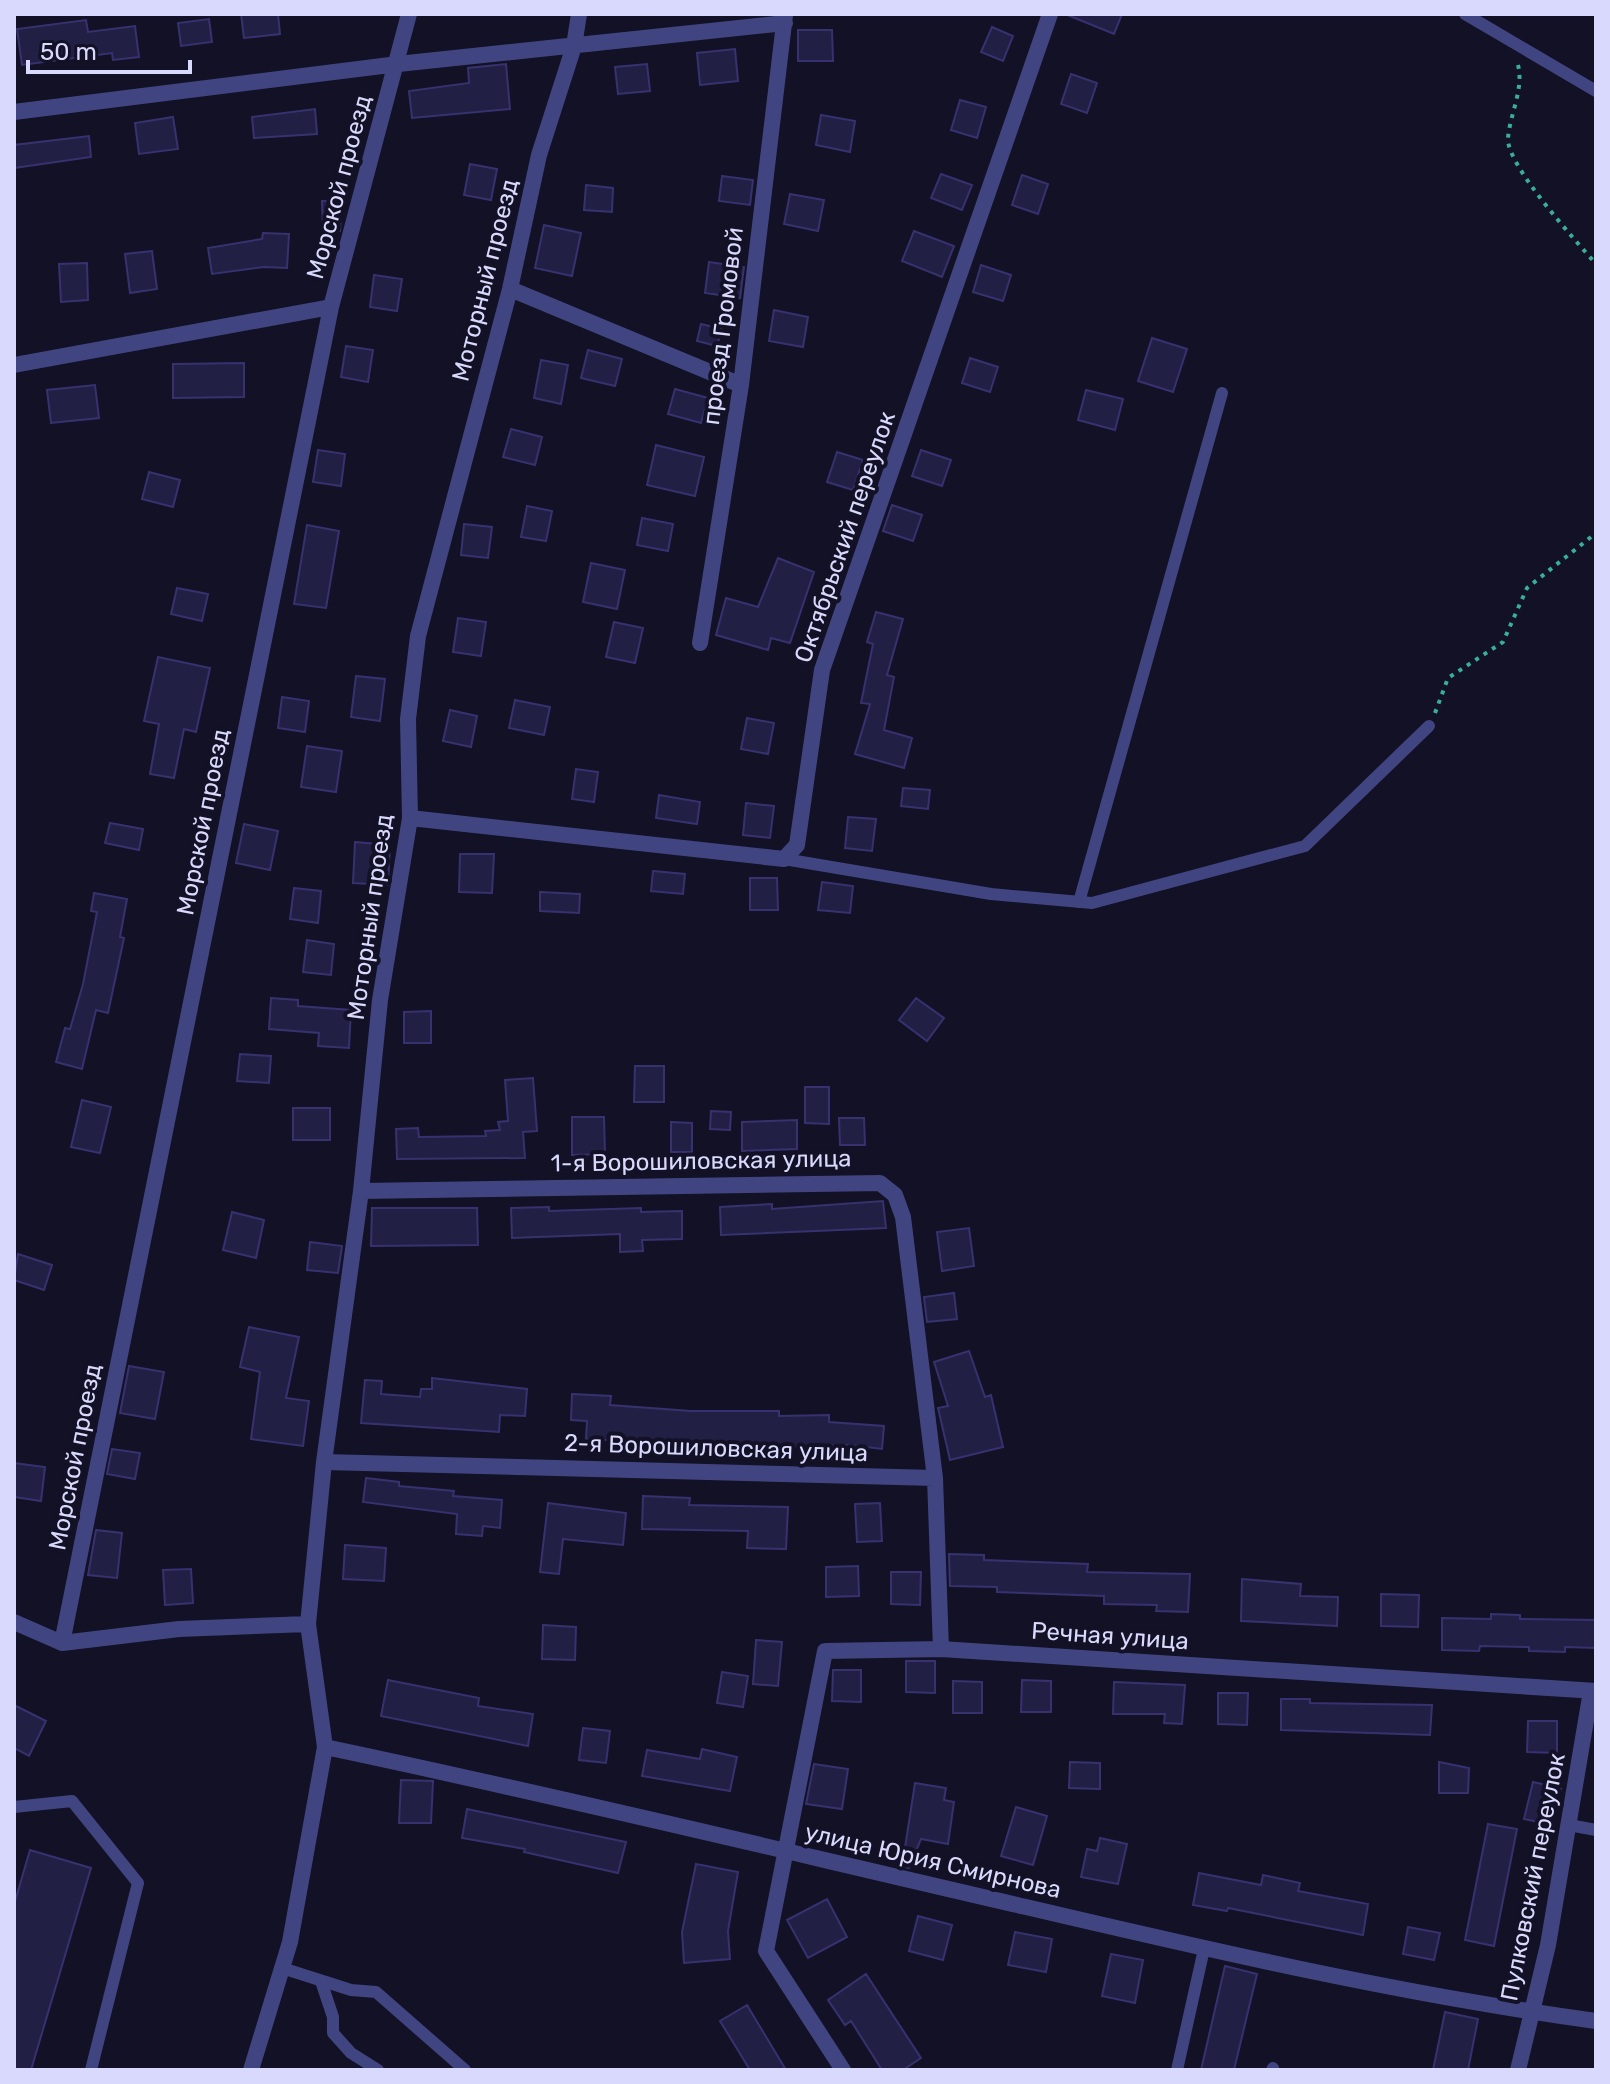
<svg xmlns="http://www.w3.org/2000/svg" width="1610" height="2084" font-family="Rubik,sans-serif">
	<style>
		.building { fill: #221f45; stroke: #37326f; stroke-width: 2 }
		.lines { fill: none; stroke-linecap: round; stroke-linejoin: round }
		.path { stroke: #39af9a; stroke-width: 4; stroke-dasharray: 4 6; stroke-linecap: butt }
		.lane { stroke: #404581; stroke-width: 12 }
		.street { stroke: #404581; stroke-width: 16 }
		.labels { text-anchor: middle; stroke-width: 8; stroke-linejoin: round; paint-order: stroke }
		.street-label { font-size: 24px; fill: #d8d9fc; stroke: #121125 }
	</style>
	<rect width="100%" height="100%" fill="#121125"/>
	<path class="building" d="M241,14h37l2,20 -36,4z
		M1065,14h57l-8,20z
		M209,19l3,23 -31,4 -3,-23z
		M86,20l2,12 47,-6 4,31 -26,3 -1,-7 -90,12 -5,-36z
		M992,27l21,9 -10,25 -22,-9z
		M798,30h34l1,31h-35z
		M735,49l3,32 -38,4 -3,-32z
		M506,64l4,45 -98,9 -3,-27 60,-8 -1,-15z
		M647,64l3,27 -32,3 -3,-27z
		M1071,74l26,9 -10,30 -26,-9z
		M960,100l26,7 -9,31 -26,-8z
		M315,109l2,25 -63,4 -2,-21z
		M821,115l34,6 -5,31 -34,-7z
		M173,117l5,32 -39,5 -4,-31z
		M89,136l2,21 -77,11v-23z
		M470,164l27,5 -6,31 -27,-5z
		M941,174l31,11 -10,25 -31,-12z
		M1022,175l26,9 -10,30 -26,-9z
		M722,176l31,4 -3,25 -31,-4z
		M586,185l27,3 -1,24 -28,-2z
		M790,194l34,6 -6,31 -34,-7z
		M322,201h20l-2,30 -17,1z
		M544,225l37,8 -9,43 -37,-8z
		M914,231l40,15 -12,31 -40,-16z
		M263,233l26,1 -2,34 -23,-1 -52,7 -4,-26 54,-9z
		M152,251l5,38 -27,4 -5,-39z
		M709,262l35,5 -4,31 -35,-5z
		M87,263l1,37 -27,2 -2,-38z
		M981,265l30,10 -8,26 -30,-9z
		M374,275l28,4 -5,32 -27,-4z
		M774,310l34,7 -5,30 -34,-6z
		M701,324l21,5 -5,17 -20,-5z
		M1152,338l35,11 -14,43 -35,-11z
		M346,346l27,4 -5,32 -27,-5z
		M588,350l34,9 -7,27 -34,-8z
		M970,358l28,9 -8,25 -28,-9z
		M541,360l27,5 -7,39 -27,-6z
		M244,363v34l-71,1v-34z
		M95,385l4,33 -48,5 -4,-33z
		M675,389l33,9 -7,25 -33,-9z
		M1086,390l37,9 -8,31 -37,-10z
		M511,429l31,8 -7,28 -32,-8z
		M656,445l48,12 -9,39 -48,-11z
		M318,450l27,4 -4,32 -28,-4z
		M921,450l30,10 -9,26 -30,-10z
		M837,452l26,8 -10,30 -26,-8z
		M149,472l31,8 -7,27 -31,-8z
		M892,505l30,10 -9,26 -30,-10z
		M527,506l25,5 -6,30 -25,-4z
		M642,518l31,6 -5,27 -31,-6z
		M464,524l28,3 -4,31 -27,-3z
		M307,525l32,6 -13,77 -32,-4z
		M778,558l36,14 -24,71 -19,-5 -3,12 -52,-15 10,-37 32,9z
		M591,563l34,7 -8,39 -34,-7z
		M177,588l31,6 -6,27 -31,-7z
		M876,612l27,7 -16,56 7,2 -10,53 28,8 -8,30 -49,-14 15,-50 -9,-1 12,-59 -6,-2z
		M458,618l28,4 -5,34 -28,-4z
		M614,622l29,6 -8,35 -29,-6z
		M158,657l52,11 -14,64 -12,-3 -10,49 -24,-4 9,-50 -15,-3z
		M356,676l29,3 -5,42 -29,-4z
		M282,697l27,4 -4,31 -27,-4z
		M515,700l35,7 -6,28 -35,-7z
		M450,710l27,6 -6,31 -28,-6z
		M747,718l27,5 -6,31 -27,-5z
		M307,746l35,5 -6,41 -35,-5z
		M576,769l22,3 -4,30 -22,-3z
		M903,788l27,2 -2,19 -27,-3z
		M659,795l41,7 -3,22 -41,-6z
		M746,803l28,3 -4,32 -27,-3z
		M848,817l28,2 -4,32 -27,-3z
		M110,823l33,6 -4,21 -34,-7z
		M244,824l34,7 -8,39 -34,-7z
		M355,842l35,3 -2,40 -35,-2z
		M460,854h34l-2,39 -33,-1z
		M653,871l32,3 -2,20 -32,-3z
		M750,878h27l1,32h-28z
		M822,882l31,4 -3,27 -32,-3z
		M294,888l27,3 -3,32 -28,-4z
		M540,892l40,2 -1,19 -39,-2z
		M94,893l33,6 -7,38 4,1 -16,75 -12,-3 -14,59 -26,-7 9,-34 5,1 13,-45 14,-72 -6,-1z
		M307,940l27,4 -3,31 -28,-3z
		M271,998l27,2v6l53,4 -2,38 -31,-2 1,-13 -50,-4z
		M916,998l28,20 -17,23 -28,-21z
		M431,1011v32h-27v-31z
		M240,1054l31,2 -2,27 -32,-2z
		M635,1066h29v36h-30z
		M533,1078l4,53 -14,1 2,26 -128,1 -1,-30 22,-1 1,9 67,-1 -1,-5 15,-1 -2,-8 10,-1 -3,-41z
		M805,1087h24v37l-24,-1z
		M82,1100l29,7 -11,46 -29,-6z
		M293,1108h37v32h-37z
		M711,1111l20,1 -1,18 -20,-1z
		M572,1117h32l1,37 -33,1z
		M839,1118h25l1,27h-25z
		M797,1120v29l-55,2v-29z
		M671,1122l21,1v29h-21z
		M883,1201l3,27 -165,7 -1,-28 52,-3v5z
		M549,1207v4l92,-3v4l41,-1v28l-40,1 1,11 -23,1v-18l-108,4 -1,-30z
		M372,1208h105l1,37 -107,1z
		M232,1212l32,8 -8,38 -33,-8z
		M969,1228l5,38 -32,5 -5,-39z
		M310,1242l32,4 -4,27 -31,-3z
		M18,1254l34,11 -8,25 -30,-10z
		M954,1293l3,26 -30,3 -3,-25z
		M249,1327l50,10 -13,61 23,3 -6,45 -52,-7 9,-67 -20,-5z
		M969,1351l16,46 6,-2 12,52 -53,13 -12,-52 10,-2 -14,-44z
		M129,1366l35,6 -9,47 -35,-6z
		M432,1378l95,11 -2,27 -25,-1 -1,17 -138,-9 4,-43 17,1 -1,13 39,3 1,-8h11z
		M572,1394l39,2 -1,9 81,6h88v5l50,-1v7l55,4 -2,23 -32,-4 -72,2v3l-28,-1v8l-16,-1v-10l-148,-7 1,-18 -16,-1z
		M112,1449l28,4 -5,26 -28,-5z
		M14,1463l31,4 -4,34 -27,-4z
		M366,1478l33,4v4l55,5 -1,5 49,4 -2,28 -17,-2 -1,10 -26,-2 1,-20 -94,-12z
		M643,1496l47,2 -1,7 99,2 -2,42 -39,-1 1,-17 -106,-2z
		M548,1503l78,10 -3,32 -60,-6 -4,35 -19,-2z
		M880,1503l2,38 -25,1 -2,-38z
		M96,1530l26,3 -5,45 -29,-3z
		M345,1545l41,3 -2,33 -41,-2z
		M949,1554l35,1v5l104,4 -1,8 103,2 -2,38 -32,-1 1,-6 -53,-1v-8l-107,-4v-5l-47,-1z
		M858,1566l1,30 -33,1v-30z
		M191,1569l2,34 -28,2 -2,-35z
		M891,1572h30l-1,33 -29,-1z
		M1242,1579l59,5 -1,12 38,1 -1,29 -96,-5z
		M1381,1594l38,1 -1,32 -37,-1z
		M1491,1614l29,1v4l76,1v28l-31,-1v5l-36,-1v-4l-49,-1 -1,5 -37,-1v-32l49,1z
		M543,1625l33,2 -1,33 -33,-1z
		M756,1640l26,2 -4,44 -25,-2z
		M906,1661h29v32l-29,-1z
		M833,1670h28v32l-29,-1z
		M722,1672l26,4 -5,31 -26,-4z
		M388,1680l91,18 -1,8 55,8 -5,32 -147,-30z
		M1022,1680l29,1v31h-30z
		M953,1681l29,1v31h-29z
		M1114,1682l71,3 -3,39 -18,-1 1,-9h-52z
		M1218,1693h30l-1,32 -29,-1z
		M1281,1699h29v4l122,2 -2,30 -149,-5z
		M14,1705l32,16 -17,35 -15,-8z
		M1528,1721h29v32l-30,-1z
		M583,1728l27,3 -4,32 -27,-3z
		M702,1749l35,8 -7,34 -88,-15 5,-26 53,9z
		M1070,1762l30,1v26l-31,-1z
		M1439,1762l30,6 -1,25h-29z
		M814,1764l34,5 -6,40 -36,-5z
		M401,1780l32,1 -2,42h-32z
		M1533,1782l28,6 -9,37 -28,-6z
		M915,1783l31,5 -2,12 10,2 -6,42 -27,-5 -12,29 -7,-1z
		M1016,1807l31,9 -14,49 -32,-9z
		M467,1809l159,33 -8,31 -94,-21 1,-3 -63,-11z
		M1488,1824l29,5 -23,117 -29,-6z
		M1100,1838l27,6 -9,40 -37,-7 6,-28 10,2z
		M30,1850l61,18 -60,202h-17v-165z
		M696,1864l42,8 -10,59 2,28 -46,4 -2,-31z
		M1199,1873l62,12 2,-10 37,8 -2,8 70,13 -5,31 -135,-27 -1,3 -34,-6z
		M827,1899l20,38 -39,21 -21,-38z
		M918,1916l34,9 -9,35 -34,-9z
		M1408,1927l32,6 -6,27 -31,-6z
		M1015,1932l37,7 -6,33 -38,-7z
		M1111,1954l32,6 -8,43 -33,-7z
		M1225,1966l32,8 -23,96h-33z
		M866,1974l55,84 -18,12h-21l-31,-49 -6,4 -17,-25z
		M747,2005l39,65h-36l-30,-49z
		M1445,2012l33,7 -10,51h-35z"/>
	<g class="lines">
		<path class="path" d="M1518,65c6,24 -8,49 -10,73 -2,27 69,104 88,126
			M1435,713l13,-35 55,-36 24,-54 69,-55"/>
		<path class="lane" d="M1465,14l131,77
			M784,859l207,35 101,9 213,-57 124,-120
			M1079,902l143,-509
			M14,1807l58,-6 66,82 -47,187
			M1569,1825l27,5
			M282,1968l69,22 25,2 89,78
			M321,1981l12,36v16l18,20 27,17
			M1177,2070l27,-121
			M1272,2070l1,-2"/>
		<path class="street" d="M14,112l384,-48 387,-41
			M510,289l231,96
			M14,365l317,-58
			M700,643l41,-258 44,-370
			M410,818l374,41 13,-14 25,-175 228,-656
			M361,1191l519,-8 15,12 8,22 32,261
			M324,1462l611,16 6,171
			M14,1622l48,21
			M62,1643l269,-1336 78,-293
			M62,1643l117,-14 129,-5
			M325,1747c234,49 467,106 701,160 188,44 378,88 570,114
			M251,2070l39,-128 35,-195 -17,-123 16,-162 37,-271 19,-191 30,-182 -2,-99 10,-83 92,-347 29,-134 35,-109 5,-32
			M843,2070l-77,-119 59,-300 116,-2 655,42
			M1518,2070l30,-125 43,-254"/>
	</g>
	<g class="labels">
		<g class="street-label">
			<text transform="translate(339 187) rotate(-75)" y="8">Морской проезд</text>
			<text transform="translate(485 280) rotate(-76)" y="8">Моторный проезд</text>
			<text transform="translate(723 326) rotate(-83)" y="8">проезд Громовой</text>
			<text transform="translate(845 537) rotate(-71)" y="8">Октябрьский переулок</text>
			<text transform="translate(203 822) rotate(-79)" y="8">Морской проезд</text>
			<text transform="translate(370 917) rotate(-82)" y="8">Моторный проезд</text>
			<text transform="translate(701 1161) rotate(-1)" y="8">1-я Ворошиловская улица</text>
			<text transform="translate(716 1448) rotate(2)" y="8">2-я Ворошиловская улица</text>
			<text transform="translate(75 1457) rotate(-79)" y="8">Морской проезд</text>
			<text transform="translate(1110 1636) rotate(4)" y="8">Речная улица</text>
			<text transform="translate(933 1861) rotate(13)" y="8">улица Юрия Смирнова</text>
			<text transform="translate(1533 1877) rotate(-79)" y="8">Пулковский переулок</text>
		</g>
	</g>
	<rect width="1610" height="2084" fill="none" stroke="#d8d9fc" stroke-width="32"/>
	<path d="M28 60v12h162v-12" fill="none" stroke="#d8d9fc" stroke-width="4"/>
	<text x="40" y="60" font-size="24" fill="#d8d9fc" stroke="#121125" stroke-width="6" paint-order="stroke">50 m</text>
</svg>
